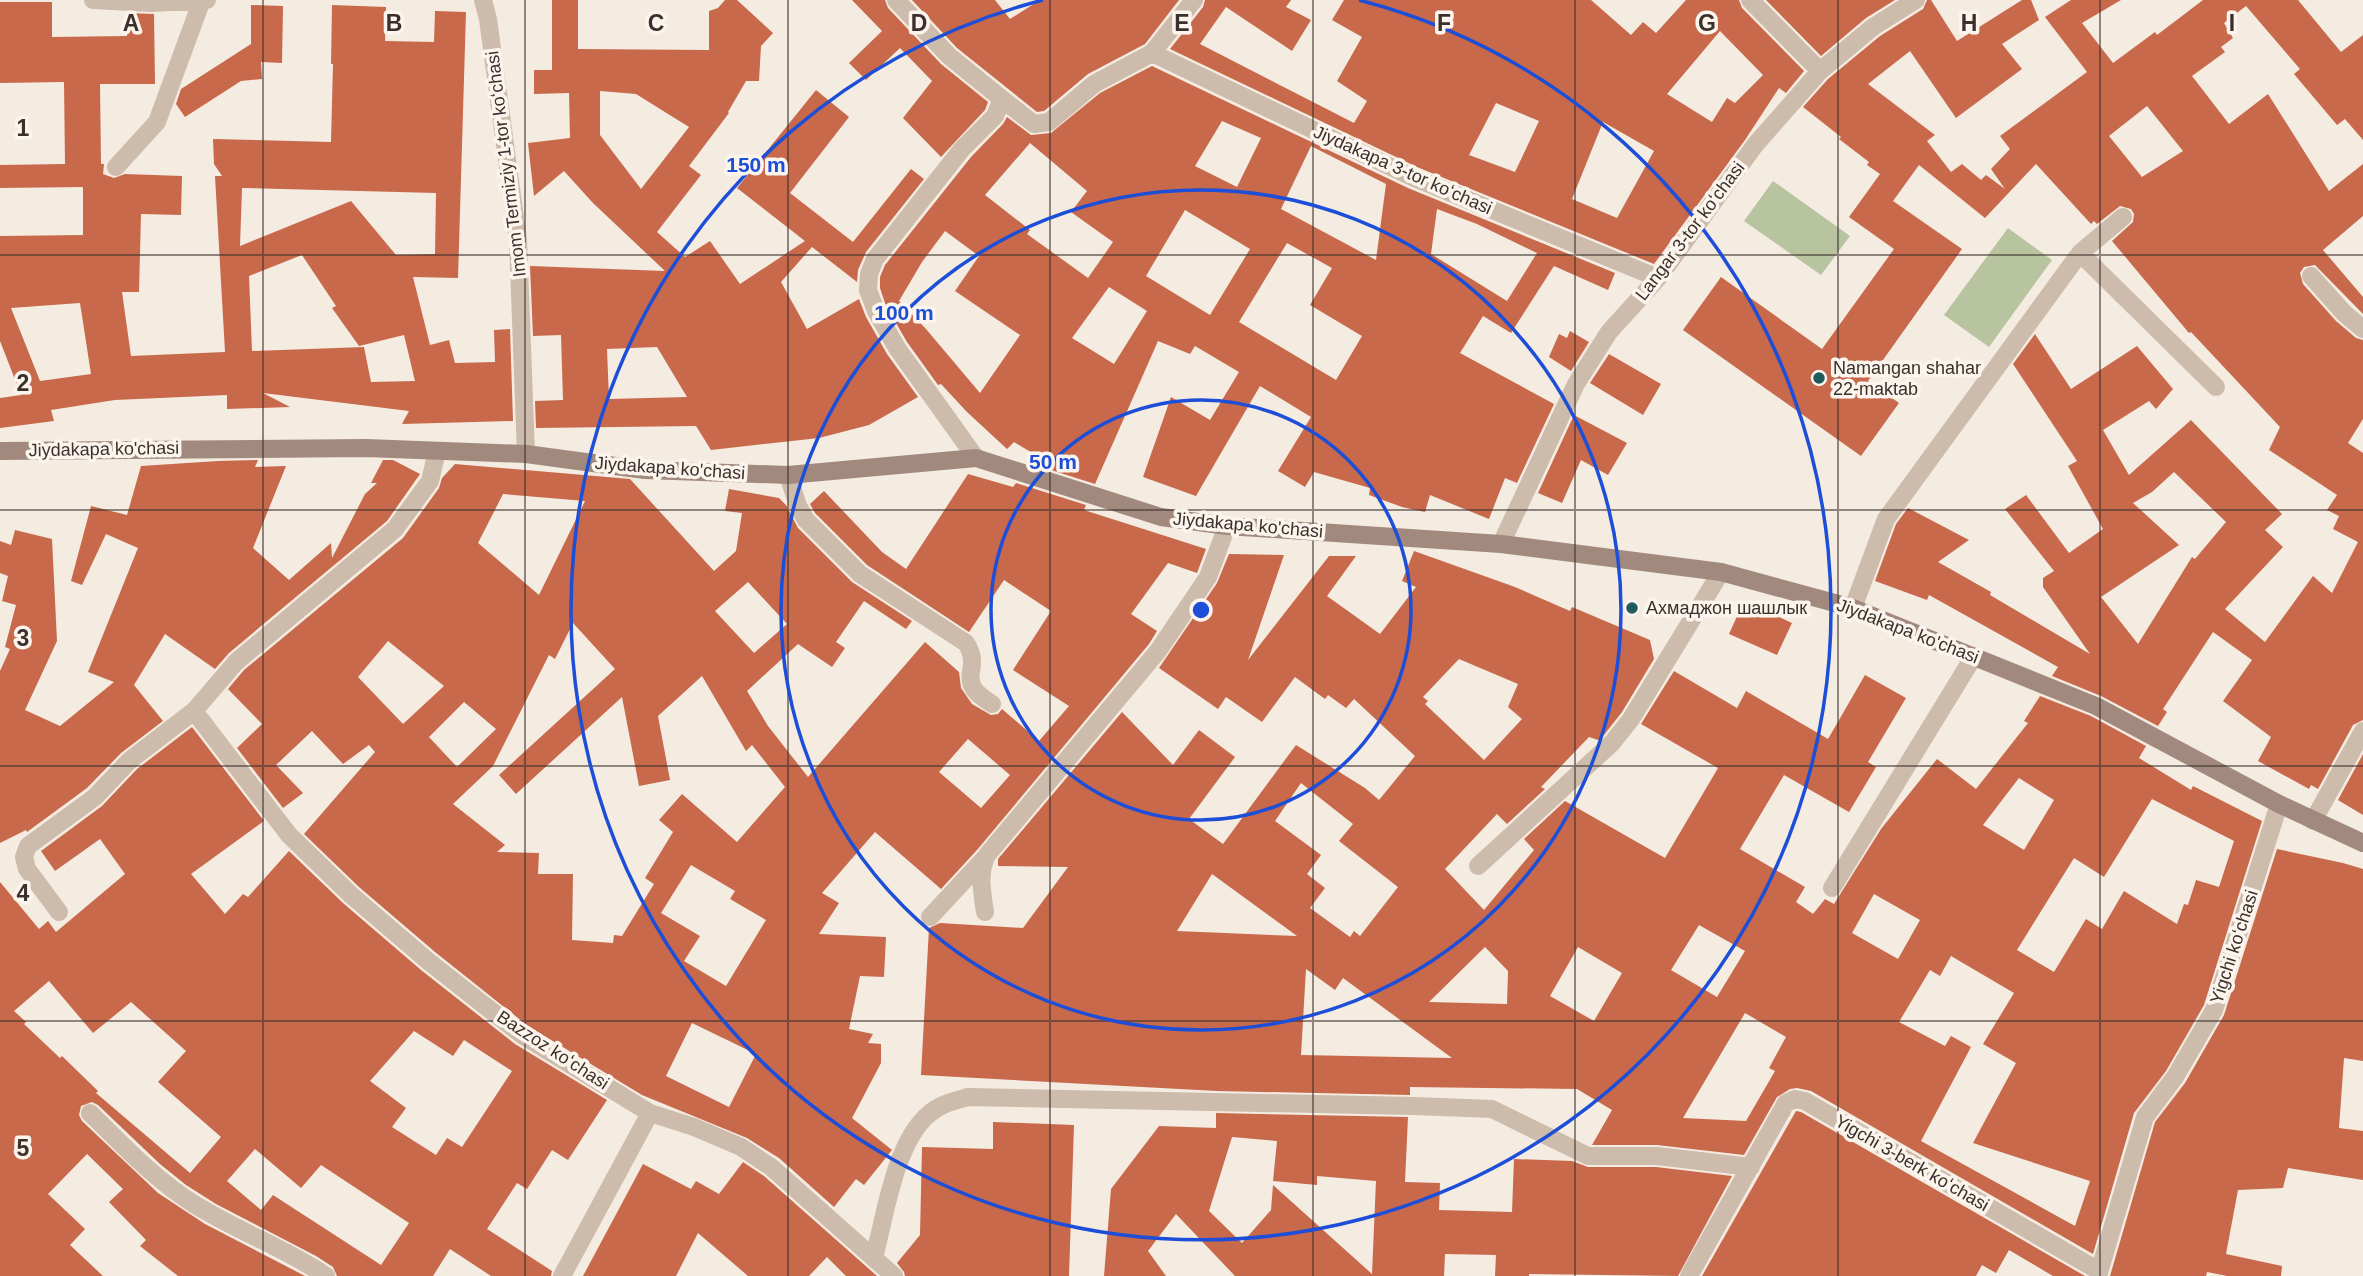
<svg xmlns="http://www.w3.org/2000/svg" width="2363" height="1276" font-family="Helvetica,sans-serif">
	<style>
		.green { fill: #b8c4a0 }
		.building { fill: #c8694b; fill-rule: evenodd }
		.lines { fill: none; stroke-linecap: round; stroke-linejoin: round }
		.street { stroke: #cdbbac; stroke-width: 18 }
		.secondary { stroke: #a18a7d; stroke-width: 18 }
		.grid { fill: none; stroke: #3b302b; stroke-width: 2; stroke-opacity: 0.55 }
		.ring { fill: none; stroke: #1d4ed8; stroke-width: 3.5 }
		.poi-dot { fill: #1f5a5e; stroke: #fbf5ee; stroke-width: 2.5 }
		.labels { text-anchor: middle; stroke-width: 7; stroke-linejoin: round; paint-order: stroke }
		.street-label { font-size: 18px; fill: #3b302b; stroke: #fbf5ee }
		.poi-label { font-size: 18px; fill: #3b302b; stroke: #fbf5ee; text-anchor: start }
		.grid-label { font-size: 23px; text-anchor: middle; font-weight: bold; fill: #3b302b; stroke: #fbf5ee; stroke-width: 7; stroke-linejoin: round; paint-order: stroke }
		.centre { fill: #1d4ed8; stroke: #fbf5ee; stroke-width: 3.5 }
		.ring-label { font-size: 21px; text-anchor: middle; font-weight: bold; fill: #1d4ed8; stroke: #fbf5ee; stroke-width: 7; stroke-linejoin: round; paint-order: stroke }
	</style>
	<rect width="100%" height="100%" fill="#f4ebe1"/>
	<path class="green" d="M1773,181l77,55 -29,39 -77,-54z
		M2008,228l44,32 -63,87 -45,-32z"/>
	<path class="building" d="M552,0h26v49l131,1v-39l9,-3 7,-8h12l36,33 -12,13 -2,35h-13l-18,31 1,1 -40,53 12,9 -44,57 28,25 25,-16 30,43 65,-43 -68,-53 79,-98 33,27 -59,76 63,49 58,-73 13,10 -58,73 -8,18 -1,12 -45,-35 -31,35 26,47 52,-30 7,18 21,37 31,43 -49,28 -50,13 -108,12 -15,-24 -160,2 -1,-27 28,-1 -2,-65 -28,1 -3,-70 135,5 -72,-68 -29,-32 -30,25 -6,-53 42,-5 -1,-45 -35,1v-24h18zM600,91l36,3 53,33 -48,62 -41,-54zM657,347l30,50 -78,2 -2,-50z
		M852,0h33l3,8 53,56 47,38 -3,8 -44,47 -38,-39 29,-37 -32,-33 -34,32 -17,-17 33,-32z
		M912,0h83l15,19 30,-19h139l-34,44 -57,30 -44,37 -7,1 -80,-64z
		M1205,0h86l-5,7 25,13 -19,31 -66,-44 -26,37 154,79 13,-22 -30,-20 25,-44 -30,-17 12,-20h247l40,35 12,-13 13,11 30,-33h53l3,8 62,63 -18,22 -7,-5 -34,52 -91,124 -237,-97 -247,-118 33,-42zM1720,31l43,44 -28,28 -8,-5 -15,24 -45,-28zM1496,103l43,18 -24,51 -46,-17zM1603,122l51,29 -37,67 -45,-19z
		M1766,0h129l-29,18 -45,38z
		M1927,0h4l26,41 65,-41h9l8,20 -37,24 20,25 -66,49 -46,-67 -42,33 67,51 -8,6 24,31 11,-8 19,16 5,-5 19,14 -14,-20 19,-20 -10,-13 87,-64 -42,-55 26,-17h50l-39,23 31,40 42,-31 2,3 46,-35h95l43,52 22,-17v105l-18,-21 -8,6 -43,-51 6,-5 -54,-63 -22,17 9,15 -12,9 4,5 -33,24 37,48 39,-30 61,97 34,-27v52l-40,34 40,47v17l-48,-49 -11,2 -4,6 3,11 33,37 20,17 7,2v79l-15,24 15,10v267l-10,5 -35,64 -7,-4 -2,4 -51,-28 13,-24 -48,-36 29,-41 -39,-28 -50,77 4,3 -9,14 -57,-30 -49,-20 6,-9 -129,-72 -2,5 -52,-19 21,-57 12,-16 61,32 -31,22 53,30 -1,3 100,59 -47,-67v-9l11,-7 -49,-62 21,-14 43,58 34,-24 -35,-63 9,-5 -64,-97 22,-30 36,55 66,-43 36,43 -17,20 -7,-8 -46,29 26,45 62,-55 91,94 -17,16 18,17 -58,62 40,33 48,-66 19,17 26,-51 -25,-13 6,-13 -12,-6 10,-15 -68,-45 11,-23 -89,-95 -2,1 -77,-92 21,-19 1,-8 -3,-5 -11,-3 -23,18 -3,-3 -3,3 -55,-60 -51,54 -66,-53 -26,36 69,48 -94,132 31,22 -38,53 -178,-126 38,-53 101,72 72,-100 -45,-32 31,-43 -13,-9 2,-3 -30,-23 2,-2 -38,-30 25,-28 52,-43 43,-27zM2147,106l36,45 -41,26 -33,-41zM2174,472l52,50 -31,37 -3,-2 -54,87 -37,-47 78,-52 -46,-42 19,-11z
		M0,2h52v35l75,-1v-23l27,1 1,70h-55l1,80h3l-1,10 11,4 11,-4 57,2 -1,39 -40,-1 -2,78h-17l9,64 94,-4 -10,-176h7l-8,-12 -1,-25 118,3 2,-78h-2l1,-59 54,2 -1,34 49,1 1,-31 31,1 -8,266 -45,-1 17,68 19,-5 6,23 40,-1 -1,-32 16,-1 3,92 -111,3 7,-13 -146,-18 27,14 -63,2v-14l-112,5 -64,10 3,11 -54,7v-30l21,-3 -21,-54v-105l83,-1v-48l-83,1v-23l65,-1 -1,-82 -64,1zM242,188l194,5 -1,61 -39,1 -45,-54 -111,45zM302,255l34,51 -4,2 27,38 45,-11 11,46 -44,1 -7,-35 -112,4 -3,-75zM80,303l11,71 -51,7 -29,-73z
		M251,5l32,1 -1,57 -21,-1 1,17 -21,2 -56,36 -9,-13 5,-15 70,-45z
		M1152,66l256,122 207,85 -7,17 -54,-24 -43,67 -28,-17 -23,37 94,51 -37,79 -12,-5 -16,41 -59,-24 -5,17 -23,-5 -33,-12 1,-7 -56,-16 -9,15 -27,-16 33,-54 -51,-31 -64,110 -53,-19 28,-80 39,23 29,-48 -44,-26 -5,8 -32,-13 -63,143 -66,-21 5,-9 -20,-12 -7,7 -40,-37 -26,-28 -3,1 -31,-43 -21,-36 -6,-18v-11l5,-12 86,-108 32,-33 4,-7 24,18 20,-2 49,-40zM1222,121l39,17 -24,49 -42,-21zM1030,143l57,48 -16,21 42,30 -25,36 -61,-44 3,-4 -45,-35zM1311,146l75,38 -10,76 -95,-51zM1437,209l40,15 60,29 -30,48 -76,-47zM1185,210l65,39 -40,66 -64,-39zM945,231l34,25 -24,35 65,44 -40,58 -54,-64 -27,-28 23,-39zM1287,243l45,25 -22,37 52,31 -26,44 -97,-58zM1109,287l38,24 -33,53 -42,-26z
		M1570,331l19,11 -18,29 -22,-14 10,-23 8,4z
		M1609,354l52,30 -18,31 -53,-32z
		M1574,415l53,28 -19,32 -27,-15 -19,43 -24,-10z
		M258,460l-3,7 31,-1 -33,82 36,32 42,-37 1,15 33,-64 12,-11h-6l12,-23h10l27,14 -33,47 -158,132 -14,16 -50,-35 -31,51 29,36 -42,32 -34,35 -60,44 -1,-2 -26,13v-172l10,-22 -5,-2 11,-42 -14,-4 6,-25 -8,-3v-32l11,4 4,-15 37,9 5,102 -32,69 35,16 54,-44 -26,-10 50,-124 -32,-14 -24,51 -11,-4 20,-75 36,9 14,-49 77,-5z
		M455,464l175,15 84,92 22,-20 6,-38 -17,-2 4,-22 50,9 7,7 12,23 54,54 60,39 -6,8 -42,-28 -28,41 9,6 -13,19 -34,-23 -51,47 21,35 40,51 117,-135 34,30 2,16 11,16 19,11 7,-1 4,-5 37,32 30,-35 -56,-36 38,-59 -47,-31 -35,52 -102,-67 -52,-52 -5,-9 14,-13 58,61 24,17 62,-95 45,13 3,-4 70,22 -2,5 122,39 -9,24 -29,-10 -37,51 26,17 -8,13 -172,206 -36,39 -66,-57 -53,61 17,10 -20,31 67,3 -2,40 -24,-1 -11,53 24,5 -5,9 13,1v19l-29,55 40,32 -28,35 -8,-6 -22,28 -55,-49 -32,-20 -105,-43 -114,-69 -93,-74 -76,-65 -55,-53 71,-82 -6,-7 -26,19 -31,-33 -36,34 27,28 -20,15 -46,-60 25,-24 -34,-35 16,-19 159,-132 36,-50 3,-10zM503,494l82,7 -46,94 -61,-52zM748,582l39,42 -33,29 -39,-42zM573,623l42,46 -116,106 17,19 106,-97 17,89 31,-6 -12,-64 44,-40 44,75 6,-6 33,42 -48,55 -55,-48 -23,26 14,12 -28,46 9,6 -32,52 -8,-1 -1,8 -41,-3 1,-66h-35l1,-21 -42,-1 8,-7 -52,-41 40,-38 56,-111 6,4zM388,641l56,45 -41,38 -45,-47zM464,702l32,27 -39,38 -28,-30zM968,739l42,36 -29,33 -42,-36zM691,865l44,26 -5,8 36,21 -40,66 -42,-25 16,-25 -39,-23zM692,1023l64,31 -27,53 -63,-31z
		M1414,551l101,36 55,24 2,-4 78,33 4,19 -32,53 -18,23 -6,5 -9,-3 -48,50 4,2 -38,35 -10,-10 -52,55 39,41 50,-60 -10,-11 41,-38 100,57 53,-90 -77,-44 33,-53 63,37 9,-17 82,48 37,-64 41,23 -38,64 8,5 -27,45 -65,-37 -44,74 65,38 -9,15 17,12 12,-15 9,5 47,-75 56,-70 39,30 52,-66 -4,-2 16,-25 51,20 55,30 -7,12 52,32 2,-4 69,35 -58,184 -38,66 -32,42 -41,141 -282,-163 -14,-3 -7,1 -13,8 -33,58 -87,-10h-65l20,-35 -35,-21 -167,-2v8l-193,-4 -296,-16 8,-147 11,-5 83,5 45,-61 -70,-1v-7l124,-147 51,53 26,-35 36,27 -46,62 34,25 73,-99 69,43 14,12 36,-44 -61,-57 -8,9 -18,-13 -3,4 -30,-22 -33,45 -36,-25 -8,12 -59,-41 58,-85 12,-29 55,1 -36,105 81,-104h27l-29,40 53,38 36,-47 -14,-6zM1459,659l59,25 -10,23 14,12 -38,41 -59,-56 3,-3 -5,-4zM2019,778l35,22 -30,50 -41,-25zM1301,783l52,41 -14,17 59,46 -38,49 -6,-5 -4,6 -40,-29 15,-20 -18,-14 14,-19 -46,-34zM2152,799l82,42 -15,46 -23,-7 -8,25 -4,-1 -7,20 -53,-33 -22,38 -16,-10 -32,53 -37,-22 57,-92 30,19zM1212,874l85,62 -120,-5zM1874,894l46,26 -22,39 -46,-26zM1699,925l46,26 -28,46 -46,-27zM1485,947l23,24 -1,33 -78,-2zM1578,947l44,26 -28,48 -44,-25zM1951,956l63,37 -31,51 33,19 -43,80 117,38 -15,45 -154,-85 50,-94 -20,-11 -6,10 -46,-24 31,-52 10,6zM1306,969l29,21 8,-12 109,80 -151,-3zM1745,1013l41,24 -17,31 6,3 -29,50 -63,-3z
		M1744,601l48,22 -15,32 -48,-21z
		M192,727l72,94 -73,53 34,40 18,-20 5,3 41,-46 54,52 78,67 94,74 92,56 -39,60 -16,-10 -25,39 -10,-6 -30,46 65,42 -1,5h-60l-41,-27 -17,27h-96l-4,-9 -17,-11 -100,-52 -30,-19 -26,-21 -62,-59 -6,-3 -11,4 -2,9 3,6 76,72 47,31 100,52h-127l-38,-30 6,-6 -37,-38 14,-13 -36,-35 -39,40 37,35 -15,16 33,31h-103v-394l39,47 9,-8 8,11 69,-58 -25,-35 -45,32 -14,-20 61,-45 35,-37zM49,981l44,52 38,-31 55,49 -28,31 63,55 -31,36 -94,-80 2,-2 -36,-35 -2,2 -36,-34 2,-2 -12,-11zM414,1031l39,25 11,-16 48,31 -50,76 -15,-9 -11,17 -44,-28 14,-19 -36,-27zM255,1149l46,39 20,-23 88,58 -28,42 -108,-70 -12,15 -34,-29z
		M2363,754v61l-25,-15z
		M2277,849l66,14 20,6v192l-19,-3 -5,70 24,3v49l-75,-12 -5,20 -45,2 -12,64 56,12 -1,10h-54l-20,-4 -1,4h-96l45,-154 30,-39 39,-68z
		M1796,1111l5,1 284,164h-32l-44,-26 -13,23 -14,-8 -6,11h-274z
		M1216,1113l192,4 -3,65 35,1 -1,27 73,2 2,-53 58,2 16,6h68l76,9 -54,100 -149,-2v2h-34l1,-21 -51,-1 -1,22h-209l-59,-62 -28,37 18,25h-62l7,-87 48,-63 57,2zM1232,1137l45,4 -4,40 44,4v-9l59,5 -4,93 -99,-89 -2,25 -29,33 -33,-32z
		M993,1122l81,3 -5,151h-164l-1,-4 -7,-9 23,-28 2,-88 71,2z
		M743,1162l21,14 113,100h-31l-19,-19 -18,19h-61l-50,-43 -22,43h-93l60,-112 48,25 5,-8 23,13z"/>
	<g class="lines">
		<path class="street" d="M93,0l59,3 55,-3
			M483,0l5,19 30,221 8,214
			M896,0l53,56 53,43 -7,17 -33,33 -87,110 -6,15 -1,16 8,21 21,37 79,110
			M1750,0l70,71
			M1152,53l260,124 246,101
			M1002,99l32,25 15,-2 45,-38 58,-31 42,-53
			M116,167l41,-45 45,-122
			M2080,253l43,-36
			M2311,276l33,37 19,16
			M788,475l10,31 8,14 54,54 106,69c14,22 -2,30 8,46 4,6 12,11 18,15
			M1501,544l75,-160 33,-52 49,-54 97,-133 65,-74 53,-44 43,-27
			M1853,608l33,-89 194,-266 136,134
			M194,711l95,124 62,60 77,66 94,74 128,78 44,14 47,20 30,20 123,109
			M2313,821l50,-90
			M1478,866l134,-123 19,-24 90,-147
			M1832,888l142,-232
			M59,912l-32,-43 -3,-12 4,-11 67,-49 34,-36 65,-50 42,-49 159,-133 35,-48 7,-30
			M985,912c-3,-21 -7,-38 2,-57l171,-204 50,-74 19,-51
			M930,917l55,-59
			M90,1113c33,32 64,66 104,91 43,27 91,44 132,72
			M874,1258c11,-42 21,-116 55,-144 11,-10 25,-13 39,-17l446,9 78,3 96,47h69l94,11
			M562,1276l88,-163
			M1689,1276l97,-173 9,-4 10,2 294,170
			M2098,1276l47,-159 30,-40 39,-67 65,-206"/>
		<path class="secondary" d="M0,451l366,-3 160,6 119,16 143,5 188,-17 185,59 66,9 274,18 220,28 132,36 243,98 183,98 84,39"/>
	</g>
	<path class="grid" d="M263,0v1276M525,0v1276M788,0v1276M1050,0v1276M1313,0v1276M1575,0v1276M1838,0v1276M2100,0v1276M0,255h2363M0,510h2363M0,766h2363M0,1021h2363"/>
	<g class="ring">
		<circle cx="1201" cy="610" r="210"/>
		<circle cx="1201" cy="610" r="420"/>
		<path d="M1359 0A630 630 0 1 1 1043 0"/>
	</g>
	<g class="poi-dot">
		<circle cx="1819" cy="378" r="7"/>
		<circle cx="1632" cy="608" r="7"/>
	</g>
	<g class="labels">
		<g class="street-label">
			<text transform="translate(506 164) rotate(-97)" y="6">Imom Termiziy 1-tor koʻchasi</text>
			<text transform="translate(1403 170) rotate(24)" y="6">Jiydakapa 3-tor koʻchasi</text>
			<text transform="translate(1690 231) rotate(-53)" y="6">Langar 3-tor koʻchasi</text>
			<text transform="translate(104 449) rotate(-1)" y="6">Jiydakapa ko'chasi</text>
			<text transform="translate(670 468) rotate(4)" y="6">Jiydakapa ko'chasi</text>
			<text transform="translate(1248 525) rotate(5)" y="6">Jiydakapa ko'chasi</text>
			<text transform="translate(1908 631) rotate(21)" y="6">Jiydakapa ko'chasi</text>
			<text transform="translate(2234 947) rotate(-72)" y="6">Yigchi koʻchasi</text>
			<text transform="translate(553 1050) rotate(33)" y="6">Bazzoz koʻchasi</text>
			<text transform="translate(1912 1163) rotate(30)" y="6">Yigchi 3-berk koʻchasi</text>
		</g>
		<g class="poi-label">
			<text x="1833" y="374">Namangan shahar<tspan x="1833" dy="21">22-maktab</tspan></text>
			<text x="1646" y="614">Ахмаджон шашлык</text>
		</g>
	</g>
	<g class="grid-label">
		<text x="131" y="31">A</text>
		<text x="394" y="31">B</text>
		<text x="656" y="31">C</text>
		<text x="919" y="31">D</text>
		<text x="1182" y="31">E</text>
		<text x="1444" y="31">F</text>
		<text x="1707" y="31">G</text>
		<text x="1969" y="31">H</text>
		<text x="2232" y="31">I</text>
		<text x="23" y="136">1</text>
		<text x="23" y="391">2</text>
		<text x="23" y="646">3</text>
		<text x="23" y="901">4</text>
		<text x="23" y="1156">5</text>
	</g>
	<circle cx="1201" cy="610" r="10" class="centre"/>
	<g class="ring-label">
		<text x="756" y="172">150 m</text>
		<text x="904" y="320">100 m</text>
		<text x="1053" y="469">50 m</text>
	</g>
</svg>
